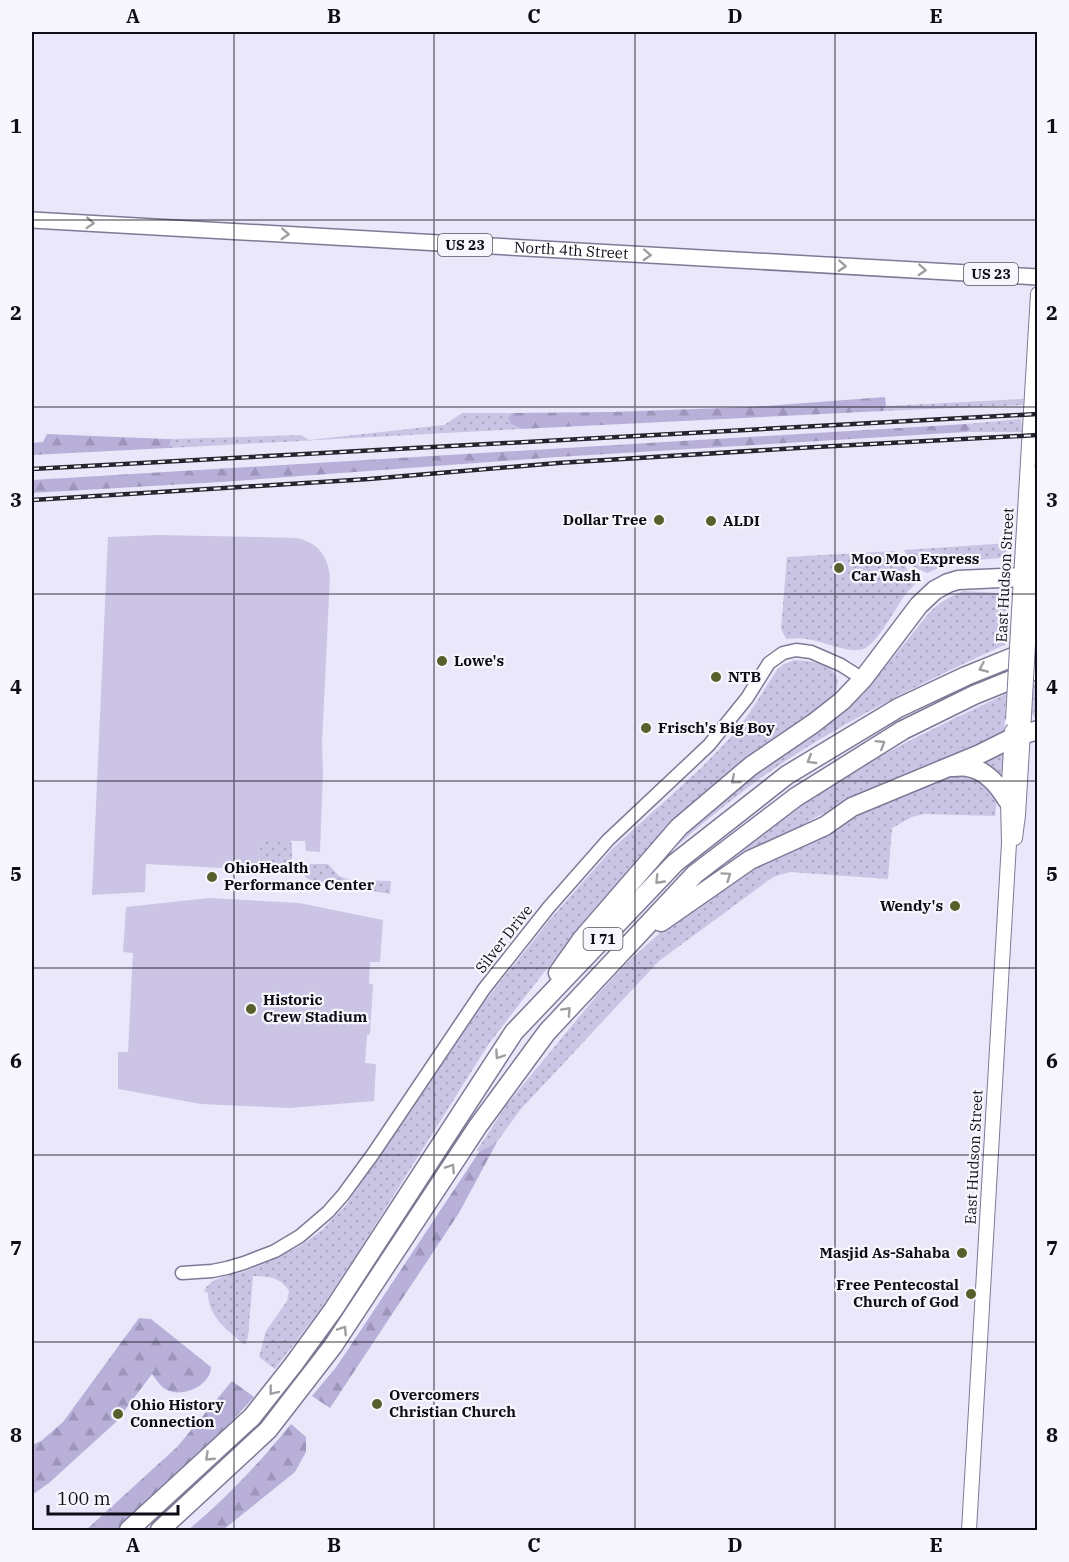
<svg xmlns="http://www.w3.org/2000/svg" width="1069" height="1562" font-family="'IBM Plex Serif',serif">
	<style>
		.grass { fill: url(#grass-dots) }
		.forest { fill: url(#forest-firs) }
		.park { fill: #cbc4e4 }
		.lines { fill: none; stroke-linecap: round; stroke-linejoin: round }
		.tertiary-casing { stroke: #7f7996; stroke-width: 15 }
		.secondary-casing { stroke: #7f7996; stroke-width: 16 }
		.primary-casing { stroke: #7f7996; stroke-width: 18 }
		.motorway-casing { stroke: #7f7996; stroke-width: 21 }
		.tertiary { stroke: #fff; stroke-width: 12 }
		.secondary { stroke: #fff; stroke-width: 14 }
		.primary { stroke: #fff; stroke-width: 15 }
		.motorway { stroke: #fff; stroke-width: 18 }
		.rail-casing { stroke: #272430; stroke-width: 4.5 }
		.rail { stroke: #f8f6fd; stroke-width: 2; stroke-dasharray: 7; stroke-linecap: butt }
		.secondary-bridge-casing { stroke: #7f7996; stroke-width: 16; stroke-linecap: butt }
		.secondary-bridge { stroke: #fff; stroke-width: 14 }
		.oneway { stroke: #9f9ea2 }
		.grid { fill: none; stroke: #0f0c17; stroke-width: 1.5; stroke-opacity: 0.55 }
		.poi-dot { fill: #585e2c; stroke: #f8f6fd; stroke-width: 2 }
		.labels { text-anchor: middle; stroke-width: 4.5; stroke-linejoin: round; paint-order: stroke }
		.shield { fill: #f8f6fd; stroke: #55525c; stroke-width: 1.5 }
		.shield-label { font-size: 14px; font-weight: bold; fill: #0f0c17 }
		.street-label { font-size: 15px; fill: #0f0c17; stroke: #f8f6fd }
		.poi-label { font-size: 15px; font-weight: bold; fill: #0f0c17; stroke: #f8f6fd; text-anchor: start }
		.neatline { fill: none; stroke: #0f0c17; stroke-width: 2 }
		.grid-label { font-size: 20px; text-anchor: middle; font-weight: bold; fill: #0f0c17 }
	</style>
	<defs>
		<pattern id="grass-dots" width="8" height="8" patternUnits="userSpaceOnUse" patternTransform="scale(1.5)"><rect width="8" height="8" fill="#cbc4e4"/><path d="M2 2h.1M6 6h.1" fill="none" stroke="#ada7c3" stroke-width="1.8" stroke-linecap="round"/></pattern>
		<pattern id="forest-firs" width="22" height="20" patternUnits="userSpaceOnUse" patternTransform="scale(1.5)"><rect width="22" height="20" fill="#b9b0da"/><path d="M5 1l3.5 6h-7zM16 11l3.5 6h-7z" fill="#9e96ba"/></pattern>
	</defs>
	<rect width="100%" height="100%" fill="#ebe7fb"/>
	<path class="grass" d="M1023,399v6l-140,6 3,-5z
		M462,413h50l-4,7 3,4 10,5 -352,19 2,-9 130,-4 8,5 135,-15z
		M1021,419l1,13h-56l4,-3 -4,-5z
		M1010,543l-2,7 -8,8c-25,2 -50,4 -73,15l-13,-6 -10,-17z
		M895,551l16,24 7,6c-4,5 -9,9 -13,14 -9,12 -28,50 -42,54 -6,2 -13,1 -18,0 -23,-5 -35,-13 -59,-10l-5,-10 6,-72z
		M964,591l34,2 7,3 -4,5c13,7 8,29 8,42 -76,34 -149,70 -219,115 -51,33 -98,74 -143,114l61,-67 154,-109 67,-83c11,-11 21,-17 35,-22z
		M795,660c21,1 55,7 38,37l-32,29 -50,30 -48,39 -27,25 -26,28 -109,128 -53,69 -133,212 -36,54 -44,58 -16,-12 7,-26 21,-30 2,-10c-10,-15 -20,-14 -36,-15l-5,61 -3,8c-17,-14 -37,-28 -37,-52l-4,-2c8,-16 30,-15 45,-21 27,-11 53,-23 74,-41 8,-8 15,-16 23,-24l139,-204 68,-85 60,-68 87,-79 31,-32 17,-22 29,-45 7,-6z
		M1037,683l1,37h-1l-5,-6 1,-30z
		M1006,694l-2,44 -117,47 -71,32 -109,64v-2c37,-29 73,-61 112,-86 60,-39 123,-69 187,-99z
		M1004,750l-3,30 -29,-19z
		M943,775l37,1 17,23 -2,17 -71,-2 -12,3 -20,11 -4,51 -98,-7 -17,5 -114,84 -139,149 -23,32 -18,10 -2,-2 31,-47 90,-109 33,-35 31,-28 39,-31 112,-68z
		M260,841h30l2,3v25l-13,2 -20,-1z
		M311,864h17l11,12 12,4 40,1 -1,13 -77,-13 -7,-3 -2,-3 1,-7z"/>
	<path class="forest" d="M885,397l1,9 -3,5 -362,18 -10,-5 -3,-5 4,-6 99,-1 140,-5z
		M966,424l4,5 -4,3 -408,25 -337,25 -189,11v-13z
		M47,434l120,5h4l-2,9 -137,7v-12l11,-1z
		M497,1142l-38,71 -129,195 -18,-12 25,-30 142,-214z
		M139,1318l12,1 60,48c0,19 -30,32 -46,22 -5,-3 -9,-10 -13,-15l-36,48 -67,61 -17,12v-50l9,-4 22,-19z
		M232,1381l22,16 -71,77 -65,56h-32l91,-83z
		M291,1424l15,13v15l-11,20 -72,58h-35c38,-31 72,-68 103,-106z"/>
	<path class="park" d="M159,535l138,3c22,5 30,18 33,38l-8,167 1,30 -3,79 -14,-1 -1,-10h-45l-1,29 -113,-6 -1,28 -53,3 16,-358z
		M209,898l90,5 84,17 -3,42h-10l-1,22h4l-3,50 -3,1 -2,28 11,1 -2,37 -84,7 -89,-4 -83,-15v-37h10l5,-99 -10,-1 3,-45z"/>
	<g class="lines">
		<g class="tertiary-casing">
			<path id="tertiary" d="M182,1273l30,-2 15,-3 17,-5 31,-12 25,-15 28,-24 15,-17 30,-41 111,-165 65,-82 59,-67 101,-95 38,-47 22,-35 14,-10 13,-3 15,2 30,13 22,14"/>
		</g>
		<g class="secondary-casing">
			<path id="secondary" d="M1030,608l8,-134
				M1019,612l19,-318
				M1015,838l3,-23 6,-100
				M969,1530l40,-687 -1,-42 4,-70"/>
		</g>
		<g class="primary-casing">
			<g id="primary">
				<path id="s1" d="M32,220l1006,57"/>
			</g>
		</g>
		<g class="motorway-casing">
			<path id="motorway" d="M952,767c5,0 10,-1 15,0 18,2 32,19 41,34
				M661,922l89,-62 75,-34 27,-19 128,-53 32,-16 26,-8
				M558,973l24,-34 97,-112 72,-61 63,-43 28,-22 21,-22 56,-74 16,-15 13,-7 10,-3 63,-3 11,-7h6
				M129,1530l123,-113 41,-52 40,-55 181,-278 161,-169 112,-88 111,-67 68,-32 72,-29
				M160,1530l108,-100 65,-84 145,-220 69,-94 148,-158 101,-77 107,-67 71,-35 64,-26"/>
		</g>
		<use href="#tertiary" class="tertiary"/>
		<use href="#secondary" class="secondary"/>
		<use href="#primary" class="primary"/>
		<use href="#motorway" class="motorway"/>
		<g class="rail-casing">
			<path id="rail" d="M32,469l1006,-55
				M32,500l337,-21 189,-16 240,-15 240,-13"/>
		</g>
		<use href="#rail" class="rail"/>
		<g class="secondary-bridge-casing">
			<path id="secondary-bridge" d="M1024,715l6,-107
				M1013,720l6,-108"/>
		</g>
		<use href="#secondary-bridge" class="secondary-bridge"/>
	</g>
	<defs><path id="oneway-chevron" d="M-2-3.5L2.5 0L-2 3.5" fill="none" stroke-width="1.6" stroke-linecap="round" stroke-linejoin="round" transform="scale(1.5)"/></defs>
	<g class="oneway">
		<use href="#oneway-chevron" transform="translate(90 223) rotate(3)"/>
		<use href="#oneway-chevron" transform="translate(285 234) rotate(3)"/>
		<use href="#oneway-chevron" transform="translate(647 255) rotate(3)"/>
		<use href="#oneway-chevron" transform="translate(842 266) rotate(3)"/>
		<use href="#oneway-chevron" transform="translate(922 270) rotate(3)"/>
		<use href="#oneway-chevron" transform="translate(983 668) rotate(157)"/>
		<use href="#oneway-chevron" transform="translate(881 744) rotate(-32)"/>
		<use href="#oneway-chevron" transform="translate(811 760) rotate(149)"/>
		<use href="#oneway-chevron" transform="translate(735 780) rotate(140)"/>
		<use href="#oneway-chevron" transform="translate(727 876) rotate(-35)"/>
		<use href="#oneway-chevron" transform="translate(659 880) rotate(134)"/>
		<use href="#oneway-chevron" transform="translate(567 1011) rotate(-47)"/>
		<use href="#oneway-chevron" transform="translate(499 1055) rotate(124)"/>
		<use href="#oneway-chevron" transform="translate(451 1168) rotate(-57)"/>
		<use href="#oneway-chevron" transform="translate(343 1330) rotate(-57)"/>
		<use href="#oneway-chevron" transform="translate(273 1391) rotate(128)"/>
		<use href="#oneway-chevron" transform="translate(209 1457) rotate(137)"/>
	</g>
	<path class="grid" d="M234,32v1498M434,32v1498M635,32v1498M835,32v1498M32,220h1006M32,407h1006M32,594h1006M32,781h1006M32,968h1006M32,1155h1006M32,1342h1006"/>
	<g class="poi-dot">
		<circle cx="659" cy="520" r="6"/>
		<circle cx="711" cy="521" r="6"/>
		<circle cx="839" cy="568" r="6"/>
		<circle cx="442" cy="661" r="6"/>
		<circle cx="716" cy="677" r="6"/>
		<circle cx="646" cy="728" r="6"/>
		<circle cx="212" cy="877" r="6"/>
		<circle cx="955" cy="906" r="6"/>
		<circle cx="251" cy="1009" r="6"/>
		<circle cx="962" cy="1253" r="6"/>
		<circle cx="971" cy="1294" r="6"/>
		<circle cx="377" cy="1404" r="6"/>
		<circle cx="118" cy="1414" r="6"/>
	</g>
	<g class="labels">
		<g class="shield">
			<rect x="438" y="234" width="54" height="22" rx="4.5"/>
			<rect x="964" y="263" width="54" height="22" rx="4.5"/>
			<rect x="583.5" y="928" width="39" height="22" rx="4.5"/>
		</g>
		<g class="shield-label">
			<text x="465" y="250">US 23</text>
			<text x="991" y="279">US 23</text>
			<text x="603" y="944">I 71</text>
		</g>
		<g class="street-label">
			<text dy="5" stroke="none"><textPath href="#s1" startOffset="540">North 4th Street</textPath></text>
			<text transform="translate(1005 575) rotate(-87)" y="5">East Hudson Street</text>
			<text transform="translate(504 939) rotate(-52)" y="5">Silver Drive</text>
			<text transform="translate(974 1157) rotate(-87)" y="5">East Hudson Street</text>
		</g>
		<g class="poi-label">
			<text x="647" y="525" text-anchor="end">Dollar Tree</text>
			<text x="723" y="526">ALDI</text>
			<text x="851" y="564">Moo Moo Express<tspan x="851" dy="17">Car Wash</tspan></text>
			<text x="454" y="666">Lowe's</text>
			<text x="728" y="682">NTB</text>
			<text x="658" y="733">Frisch's Big Boy</text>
			<text x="224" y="873">OhioHealth<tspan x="224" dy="17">Performance Center</tspan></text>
			<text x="943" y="911" text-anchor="end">Wendy's</text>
			<text x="263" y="1005">Historic<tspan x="263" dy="17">Crew Stadium</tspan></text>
			<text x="950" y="1258" text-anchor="end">Masjid As-Sahaba</text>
			<text x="959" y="1290" text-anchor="end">Free Pentecostal<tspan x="959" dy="17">Church of God</tspan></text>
			<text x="389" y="1400">Overcomers<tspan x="389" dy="17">Christian Church</tspan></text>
			<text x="130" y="1410">Ohio History<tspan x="130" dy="17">Connection</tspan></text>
		</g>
	</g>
	<rect width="1069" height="1562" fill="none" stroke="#f8f6fd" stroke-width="66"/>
	<path d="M48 1505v9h130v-9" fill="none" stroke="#0f0c17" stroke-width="3"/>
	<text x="57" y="1505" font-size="18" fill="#0f0c17" stroke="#f8f6fd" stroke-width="4.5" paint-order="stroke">100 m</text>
	<rect x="33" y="33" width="1003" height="1496" class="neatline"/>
	<g class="grid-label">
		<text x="133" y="23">A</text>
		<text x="334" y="23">B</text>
		<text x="534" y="23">C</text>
		<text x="735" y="23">D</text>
		<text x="936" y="23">E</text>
		<text x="16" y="133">1</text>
		<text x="1052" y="133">1</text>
		<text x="16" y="320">2</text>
		<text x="1052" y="320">2</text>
		<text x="16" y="507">3</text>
		<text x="1052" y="507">3</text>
		<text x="16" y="694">4</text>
		<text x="1052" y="694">4</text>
		<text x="16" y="881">5</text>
		<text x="1052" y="881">5</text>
		<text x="16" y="1068">6</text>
		<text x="1052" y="1068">6</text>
		<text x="16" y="1255">7</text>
		<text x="1052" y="1255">7</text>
		<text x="16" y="1442">8</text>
		<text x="1052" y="1442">8</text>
		<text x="133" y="1552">A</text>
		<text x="334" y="1552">B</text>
		<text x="534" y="1552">C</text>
		<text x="735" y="1552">D</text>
		<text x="936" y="1552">E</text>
	</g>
</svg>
